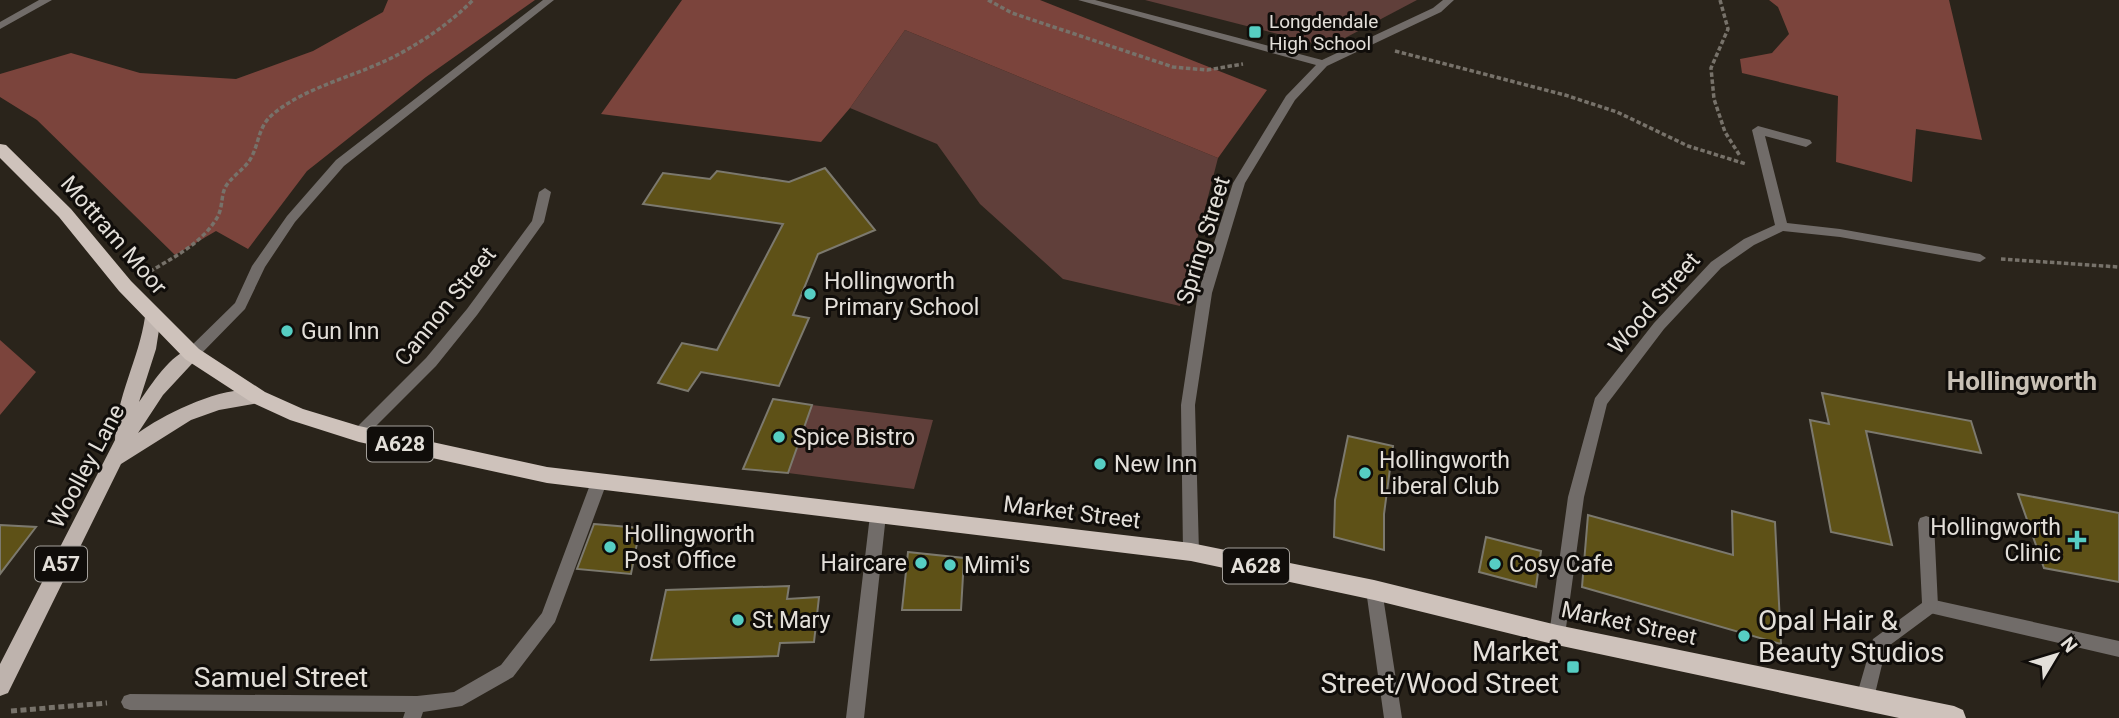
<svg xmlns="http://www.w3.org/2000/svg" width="2119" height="718" font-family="Roboto,sans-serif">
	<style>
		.green { fill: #603f3a }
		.forest { fill: #7b443c }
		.building { fill: #5e5117; stroke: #7c796e; stroke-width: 2 }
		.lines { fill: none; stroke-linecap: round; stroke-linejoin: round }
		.path-far1 { stroke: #77726a; stroke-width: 3.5; stroke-dasharray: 4.5 2.5; stroke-linecap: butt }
		.path { stroke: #77726a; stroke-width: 5; stroke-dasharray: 6 3.5; stroke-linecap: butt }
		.service { fill: #716c69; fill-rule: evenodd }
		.minor { fill: #716c69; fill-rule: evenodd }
		.primary { fill: #beb3ad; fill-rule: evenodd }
		.trunk { fill: #cec2bb; fill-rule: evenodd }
		.poi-dot { fill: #56cec3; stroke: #100d0a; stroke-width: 2.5 }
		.labels { text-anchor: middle; stroke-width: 6; stroke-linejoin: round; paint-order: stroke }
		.far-poi-label { font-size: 19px; fill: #e3dfd9; stroke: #100d0a; text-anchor: start }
		.shield { fill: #100d0a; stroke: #a4a09b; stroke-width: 2 }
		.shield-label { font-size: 21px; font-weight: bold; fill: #e3dfd9 }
		.street-label { font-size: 23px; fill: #e3dfd9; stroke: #100d0a }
		.poi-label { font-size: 23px; fill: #e3dfd9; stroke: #100d0a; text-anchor: start }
		.quarter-label { font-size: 26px; font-weight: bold; fill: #c8c0b5; stroke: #100d0a }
		.near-poi-label { font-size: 28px; fill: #e3dfd9; stroke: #100d0a; text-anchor: start }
		.near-street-label { font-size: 28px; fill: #e3dfd9; stroke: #100d0a }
	</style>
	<rect width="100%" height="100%" fill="#2a241b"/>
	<path class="green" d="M1145,0h272l-89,47z
		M905,30l313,128 -38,148 -117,-27 -83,-75 -43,-60 -87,-36z
		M812,405l121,15 -19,69 -126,-16z"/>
	<path class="forest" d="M388,0h147l-109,77 -119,94 -59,78 -32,-18 -41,24 -138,-135 -37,-23v-23l71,-21 69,20 96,6 77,-28 70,-39z
		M682,0h358l227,90 -49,68 -313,-128 -55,78 -29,34 -220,-28z
		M1769,0h180l33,140 -66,-11 -4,53 -76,-20 2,-66 -96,-23 -2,-14 32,-6 17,-19 -11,-27z
		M0,340l36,32 -36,43z"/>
	<path class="building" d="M825,168l50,62 -57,24 -25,61 16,3 -30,68 -78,-14 -13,19 -30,-8 24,-40 35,7 66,-126 -140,-20 20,-31 47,6 7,-8 72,11z
		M1822,393l149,28 10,32 -115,-22 26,114 -61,-13 -21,-112 19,4z
		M773,399l39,6 -24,68 -45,-4z
		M1348,436l45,10 -9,68v36l-50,-13 1,-37z
		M2018,494l101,19v69l-75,-14z
		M1732,511l43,11 6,122 -199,-57 6,-72 145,40z
		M594,524l46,4 -9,46 -54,-5z
		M0,525l36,2 -36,47z
		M1486,537l55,14 -5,36 -57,-15z
		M908,552l56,6 -3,52h-59z
		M789,586l-2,13 32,-2 -5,45 -34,1 -2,13 -127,4 15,-70z"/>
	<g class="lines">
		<path class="path-far1" d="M988,0l24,13 161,54 34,3 36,-6
			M1720,0l8,29 -17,39 3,31 11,33 15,24
			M1395,51l170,44 52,17 71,34 58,18
			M2001,259l118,8
			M144,275c26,-16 59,-31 74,-59 5,-10 3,-22 8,-30 7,-11 19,-17 25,-28 8,-14 7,-31 21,-43 33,-29 90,-40 129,-62 27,-15 50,-31 72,-53"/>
		<path class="path" d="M11,711l96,-8"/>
		<path class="service" d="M1930,599l189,42v16l-189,-44 -6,-2 -2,-5 2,-5z"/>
		<path class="minor" d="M39,0h13l-52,29v-7z
			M543,0h11l-210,166 -49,56 -30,45 -20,42 -48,49h-10l-2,-4 2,-4 48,-47 17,-37 35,-50 49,-56z
			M1078,0h17l227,60 111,-52 10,-8h11l-13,12 -114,54 -32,34 -50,83 -33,110 -17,112 4,147 -2,5 -6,2 -6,-2 -2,-5 -2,-147 17,-112 35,-110 53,-87 30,-31z
			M1758,126l52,14 2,3 -6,4 -41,-11 22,87 53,6 140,25 6,4 -6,4 -140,-25 -57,-6 -29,14 -33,23 -57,61 -57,75 -23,93 -19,138 -2,5 -6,3 -6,-3 -2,-5 19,-138 27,-99 59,-75 57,-61 33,-23 31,-14 -23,-95z
			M545,188l6,4 -7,30 -67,93 -41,51 -72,72h-10l-2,-4 2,-4 72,-72 41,-49 65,-88 7,-29z
			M599,476l5,2 3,4 -52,140 -42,55 -51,29 -39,6 -2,6h-18l2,-6 -275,-2 -6,-2 -3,-6 3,-6 6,-2 287,2 37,-4 47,-27 41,-52 49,-131 3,-4z
			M878,508l6,2 2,5 -22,203h-18l24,-203 2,-5z
			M1926,516l6,2 2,5 4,83 -2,5 -50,37 -12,50 -3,6 -6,2 -6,-2 -3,-6 17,-59 49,-36 -4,-80 2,-5z
			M1374,583l6,2 2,5 20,128h-18l-18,-128 2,-5z"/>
		<path class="primary" d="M153,311l8,6 -5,32 -17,53c13,-18 31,-48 53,-54l9,6 -38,41 -25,38c28,-20 92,-52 126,-41l3,5 -3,5 -45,8 -28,10 -70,44 -113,229 -8,3v-32l115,-224c1,-43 24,-81 30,-123z"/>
		<path class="trunk" d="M0,144l6,1 65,64 60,72 68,68 66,43 38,17 56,17 188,41 644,76 183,37 183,45 397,81 9,4 3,8h-67l-342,-73 -183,-45 -183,-39 -644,-78 -188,-41 -69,-22 -39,-18 -66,-43 -66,-68 -60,-74 -59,-59z"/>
	</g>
	<g class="poi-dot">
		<rect x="1248" y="25" width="14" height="14" rx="3.5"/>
		<circle cx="810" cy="294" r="7"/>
		<circle cx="287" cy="331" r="7"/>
		<circle cx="779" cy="437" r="7"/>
		<circle cx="1100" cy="464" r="7"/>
		<circle cx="1365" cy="473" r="7"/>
		<path d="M2073.5 529.5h7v7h7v7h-7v7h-7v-7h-7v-7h7z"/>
		<circle cx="610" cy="547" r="7"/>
		<circle cx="921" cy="563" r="7"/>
		<circle cx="1495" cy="564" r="7"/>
		<circle cx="950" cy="565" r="7"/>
		<circle cx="738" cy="620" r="7"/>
		<circle cx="1744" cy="636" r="7"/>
		<rect x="1566" y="660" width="14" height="14" rx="3.5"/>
	</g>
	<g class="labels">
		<g class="far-poi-label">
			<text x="1269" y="28">Longdendale<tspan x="1269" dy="22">High School</tspan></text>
		</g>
		<g class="shield">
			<rect x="367" y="426.5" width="66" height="35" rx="5"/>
			<rect x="35" y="546.5" width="52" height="35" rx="5"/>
			<rect x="1223" y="548.5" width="66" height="35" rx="5"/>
		</g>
		<g class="shield-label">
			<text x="400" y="451">A628</text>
			<text x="61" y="571">A57</text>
			<text x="1256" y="573">A628</text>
		</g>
		<g class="street-label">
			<text transform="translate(114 235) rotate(49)" y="8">Mottram Moor</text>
			<text transform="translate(1203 240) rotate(-73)" y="8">Spring Street</text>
			<text transform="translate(1654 303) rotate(-49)" y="8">Wood Street</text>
			<text transform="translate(445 306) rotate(-51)" y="8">Cannon Street</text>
			<text transform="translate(86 466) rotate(-62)" y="8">Woolley Lane</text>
			<text transform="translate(1072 512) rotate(7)" y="8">Market Street</text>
			<text transform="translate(1629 623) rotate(12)" y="8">Market Street</text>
		</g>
		<g class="poi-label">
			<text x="824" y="289">Hollingworth<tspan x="824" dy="26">Primary School</tspan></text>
			<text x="301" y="339">Gun Inn</text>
			<text x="793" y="445">Spice Bistro</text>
			<text x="1379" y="468">Hollingworth<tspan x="1379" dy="26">Liberal Club</tspan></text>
			<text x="1114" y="472">New Inn</text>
			<text x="2061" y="535" text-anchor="end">Hollingworth<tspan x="2061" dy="26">Clinic</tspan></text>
			<text x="624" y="542">Hollingworth<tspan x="624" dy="26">Post Office</tspan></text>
			<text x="907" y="571" text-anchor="end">Haircare</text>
			<text x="1509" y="572">Cosy Cafe</text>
			<text x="964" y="573">Mimi's</text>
			<text x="752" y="628">St Mary</text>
		</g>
		<g class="quarter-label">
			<text x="2022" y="390">Hollingworth</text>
		</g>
		<g class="near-poi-label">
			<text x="1758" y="630">Opal Hair &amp;<tspan x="1758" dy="32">Beauty Studios</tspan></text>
			<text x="1559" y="661" text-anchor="end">Market<tspan x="1559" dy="32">Street/Wood Street</tspan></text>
		</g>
		<g class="near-street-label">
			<text x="281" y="687">Samuel Street</text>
		</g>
	</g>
	<g transform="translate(2056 655) rotate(52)" stroke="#100d0a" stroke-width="5" paint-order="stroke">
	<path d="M0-5L12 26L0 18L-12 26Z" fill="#e3dfd9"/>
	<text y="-10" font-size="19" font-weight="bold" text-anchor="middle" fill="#e3dfd9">N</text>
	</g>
</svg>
